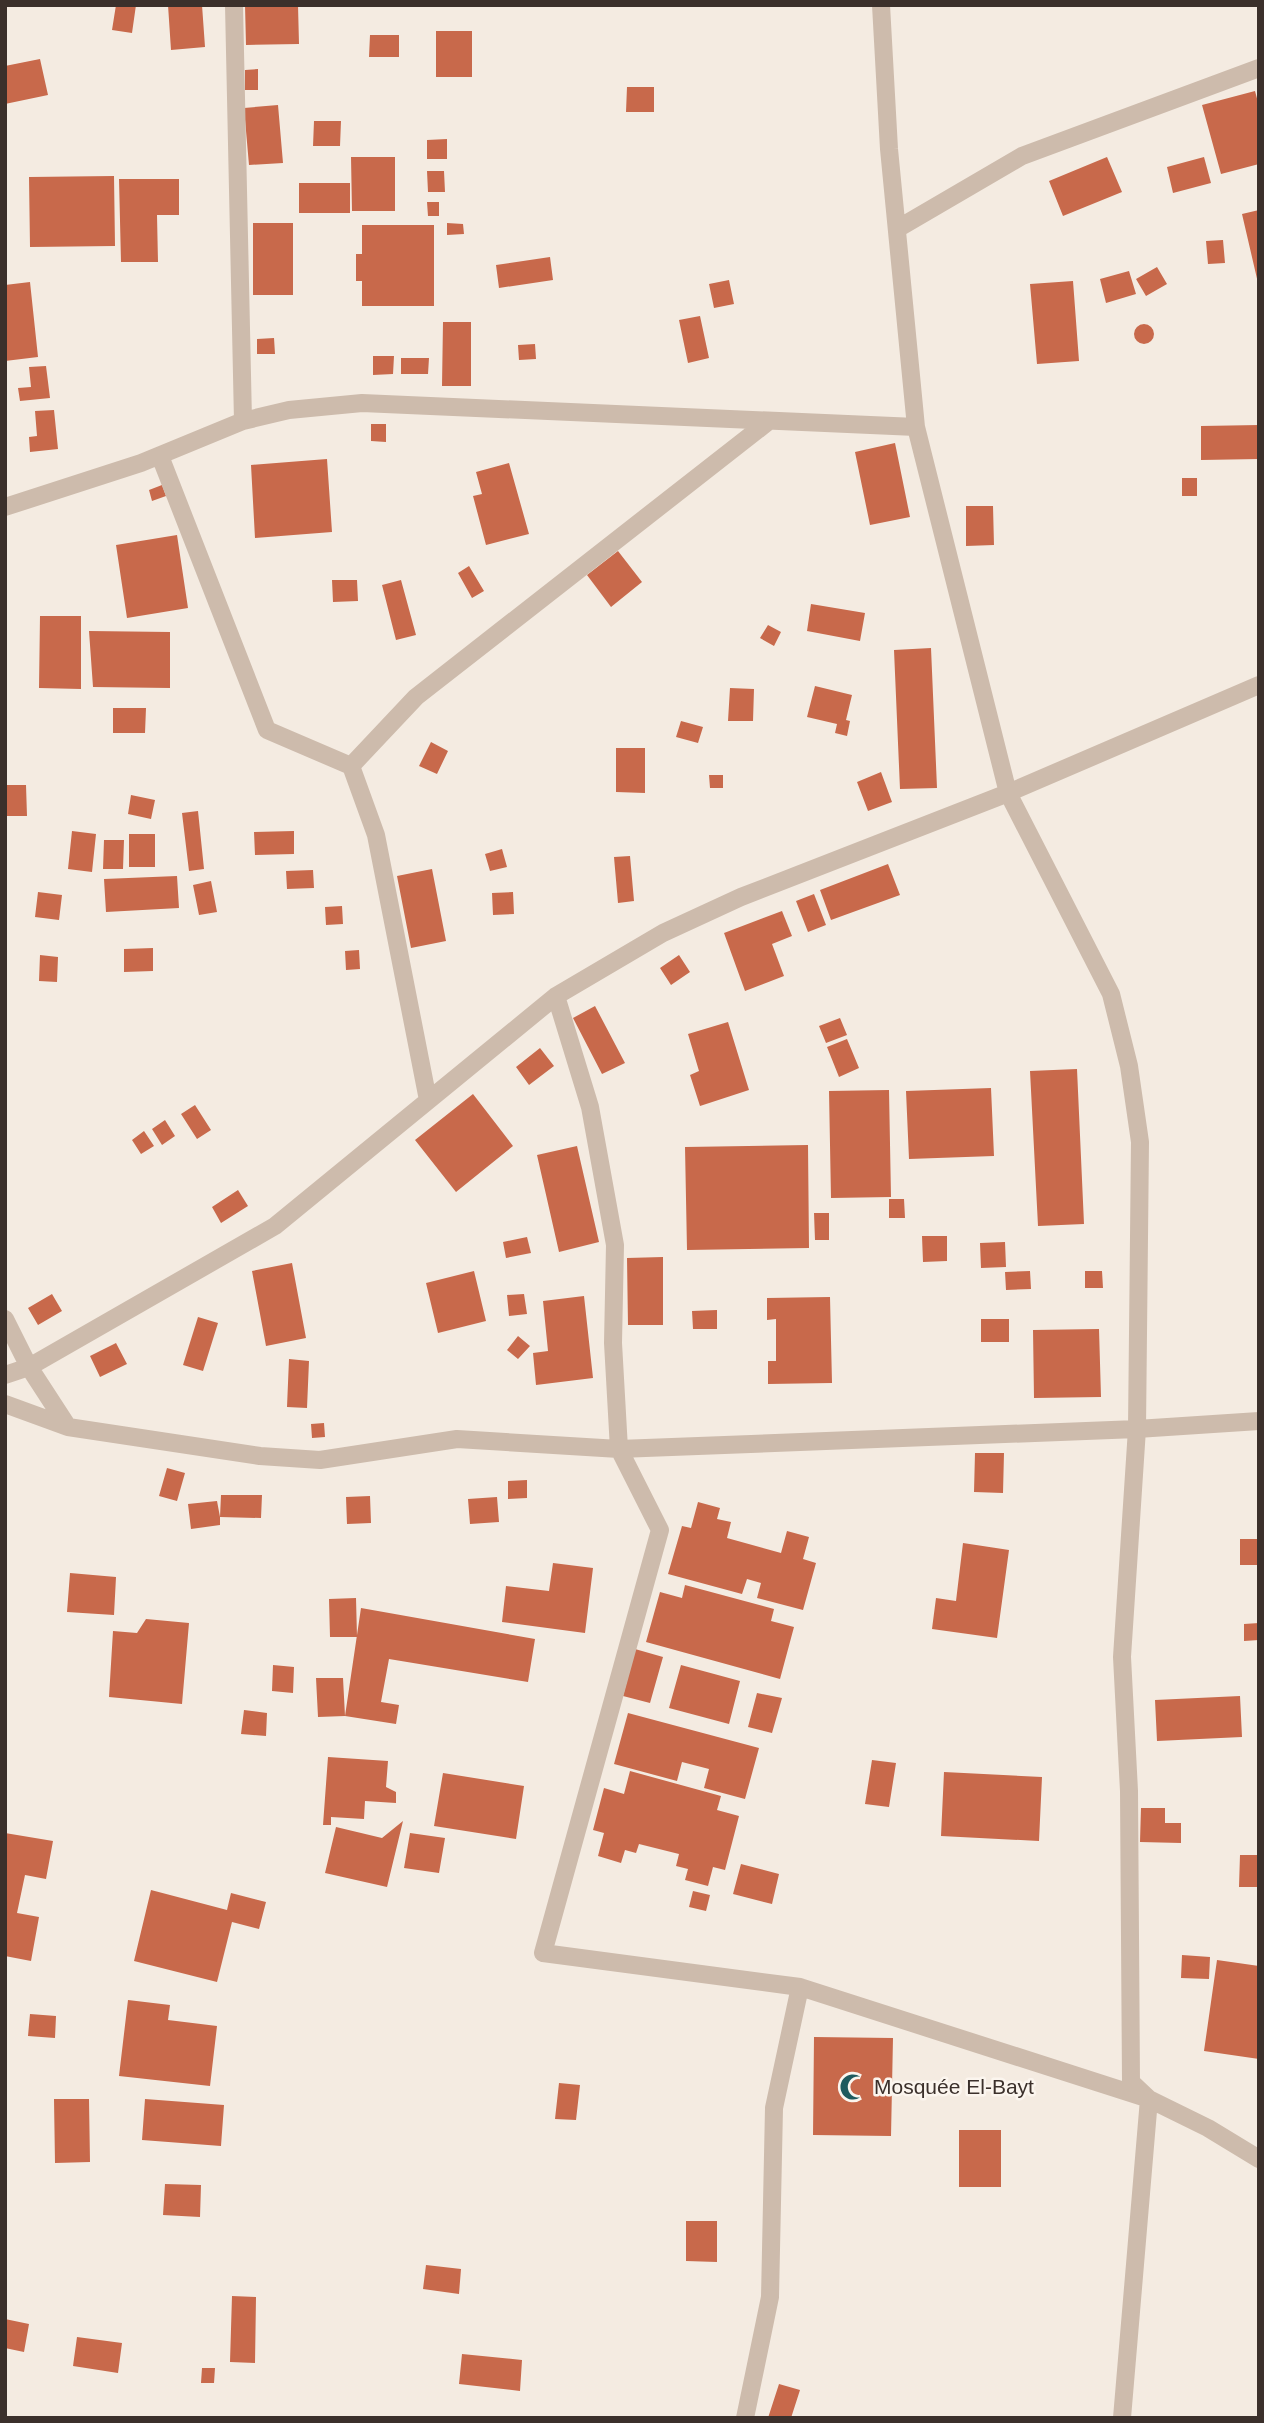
<svg xmlns="http://www.w3.org/2000/svg" width="1264" height="2423" font-family="Helvetica,sans-serif">
	<style>
		.building { fill: #c8694b }
		.lines { fill: none; stroke-linecap: round; stroke-linejoin: round }
		.street { stroke: #cdbbac; stroke-width: 18 }
		.labels { text-anchor: middle; stroke-width: 5; stroke-linejoin: round; paint-order: stroke }
		.poi-label { font-size: 21px; fill: #3b302b; stroke: #fbf5ee; text-anchor: start }
	</style>
	<rect width="100%" height="100%" fill="#f4ebe1"/>
	<path class="building" d="M116,5h20l-4,28 -20,-3z
		M168,5h34l3,42 -34,3z
		M245,5h53l1,39 -53,1z
		M436,31h36v46h-36z
		M370,35h29v22h-30z
		M40,59l8,36 -43,9v-38z
		M258,69v21h-13v-20z
		M627,87h27v25h-28z
		M1255,91l4,15v58l-38,10 -19,-69z
		M278,105l5,58 -34,2 -5,-57z
		M314,121h27l-1,25h-27z
		M447,139v20h-20v-19z
		M351,157h44v54h-43z
		M1107,157l15,35 -59,24 -14,-35z
		M1204,157l7,26 -38,10 -6,-26z
		M427,171h17l1,21h-17z
		M114,176l1,70 -85,1 -1,-70z
		M119,179h60v36h-22l1,47h-37z
		M299,183h51v30h-51z
		M427,202h12v14h-11z
		M1259,210v73h-1l-16,-69z
		M253,223h40v72h-40z
		M447,223l16,1 1,10 -17,1z
		M362,225h72v81h-72v-25h-6v-27h6z
		M1223,240l2,23 -17,1 -2,-23z
		M550,257l3,23 -54,8 -3,-23z
		M1157,267l10,17 -21,12 -10,-17z
		M1129,271l7,23 -30,9 -6,-24z
		M729,280l5,24 -20,4 -5,-24z
		M1073,281l6,80 -42,3 -7,-80z
		M30,282l8,75 -33,4v-76z
		M700,316l9,42 -21,5 -9,-43z
		M443,322h28v64h-29z
		M1134 334a10 10 0 1 1 20 0a10 10 0 1 1-20 0Z
		M274,338l1,16h-18v-15z
		M535,344l1,15 -17,1 -1,-15z
		M373,356h21l-1,18 -20,1z
		M401,358h28l-1,16h-27z
		M46,366l4,32 -30,3 -2,-13 13,-1 -2,-20z
		M54,410l4,39 -28,3 -1,-15 8,-1 -2,-25z
		M371,424h15v18l-15,-1z
		M1259,425v34l-58,1v-34z
		M895,443l15,74 -40,8 -15,-73z
		M327,459l5,73 -77,6 -4,-73z
		M509,463l20,71 -43,11 -13,-49 9,-2 -6,-22z
		M1182,478h15v18h-15z
		M162,485l4,11 -14,5 -3,-11z
		M966,506h27l1,39 -28,1z
		M177,535l11,73 -61,10 -11,-73z
		M618,551l24,31 -31,25 -24,-32z
		M469,566l15,25 -12,7 -14,-25z
		M332,580h25l1,21 -25,1z
		M401,580l15,55 -20,5 -14,-55z
		M811,604l54,9 -5,28 -53,-10z
		M40,616h41v73l-42,-1z
		M768,625l13,7 -7,14 -14,-8z
		M89,631l81,1v56l-77,-1z
		M931,648l6,140 -37,1 -6,-139z
		M815,686l37,9 -6,25 4,1 -3,15 -12,-3 2,-9 -30,-7z
		M730,688l24,1 -1,32h-25z
		M113,708h33l-1,25h-32z
		M681,721l22,6 -5,16 -22,-6z
		M431,742l17,9 -11,23 -18,-8z
		M616,748h29v45l-29,-1z
		M881,772l11,30 -24,9 -11,-29z
		M709,775h14v13h-13z
		M5,785h21l1,31h-22z
		M131,795l24,5 -4,19 -23,-5z
		M198,811l6,58 -15,2 -7,-58z
		M72,831l24,3 -4,38 -24,-3z
		M294,831v23l-39,1 -1,-23z
		M129,834h26v33h-26z
		M104,840h20l-1,29h-20z
		M502,849l5,18 -17,4 -5,-17z
		M630,856l4,45 -16,2 -4,-46z
		M888,864l12,31 -69,25 -11,-30z
		M432,869l14,72 -35,7 -14,-72z
		M313,870l1,18 -27,1 -1,-18z
		M177,876l2,32 -73,4 -2,-33z
		M211,881l6,31 -18,3 -6,-30z
		M38,892l24,3 -3,25 -24,-3z
		M513,892l1,22 -21,1 -1,-22z
		M814,894l12,31 -18,7 -12,-31z
		M342,906l1,18 -17,1 -1,-18z
		M782,911l10,25 -20,8 12,32 -39,15 -21,-58z
		M153,948v23l-29,1v-23z
		M359,950l1,19 -14,1 -1,-19z
		M40,955l18,2 -1,25 -18,-1z
		M679,955l11,17 -19,13 -11,-17z
		M595,1006l30,57 -23,11 -29,-56z
		M840,1018l7,17 -21,8 -7,-17z
		M728,1022l21,68 -49,16 -10,-31 9,-4 -11,-37z
		M847,1039l12,29 -20,9 -12,-30z
		M540,1048l14,18 -25,19 -13,-18z
		M1077,1069l7,155 -46,2 -8,-155z
		M991,1088l3,68 -85,3 -3,-68z
		M889,1090l2,107 -60,1 -2,-107z
		M473,1094l40,52 -57,46 -41,-52z
		M195,1105l16,25 -14,9 -16,-25z
		M165,1120l10,16 -13,9 -10,-16z
		M144,1131l10,15 -13,8 -9,-14z
		M808,1145l1,103 -122,2 -2,-103z
		M577,1146l22,96 -40,10 -22,-97z
		M238,1190l10,16 -27,17 -9,-16z
		M889,1199h15l1,19h-16z
		M814,1213h15v27h-14z
		M922,1236h25v25l-24,1z
		M527,1237l4,16 -25,5 -3,-16z
		M1005,1242l1,25 -25,1 -1,-25z
		M663,1257v68h-35l-1,-67z
		M292,1263l14,75 -40,8 -14,-75z
		M474,1271l12,50 -48,12 -12,-50z
		M1030,1271l1,18 -25,1 -1,-18z
		M1085,1271h17l1,17h-18z
		M52,1294l10,17 -24,14 -10,-17z
		M524,1294l3,20 -18,2 -2,-21z
		M584,1296l9,82 -57,7 -3,-32 15,-2 -5,-50z
		M830,1297l2,86 -64,1v-23h8v-42l-9,1v-22z
		M717,1310v19h-24l-1,-18z
		M198,1317l20,6 -15,48 -20,-6z
		M981,1319h28v23h-28z
		M1099,1329l2,68 -67,1 -1,-68z
		M518,1336l12,10 -12,13 -11,-9z
		M116,1343l11,21 -27,13 -10,-21z
		M289,1359l20,2 -2,47 -20,-1z
		M324,1423l1,14 -13,1 -1,-14z
		M975,1453h29l-1,40 -29,-1z
		M167,1468l18,5 -8,28 -18,-5z
		M527,1480v18l-19,1v-18z
		M221,1495h41l-1,23 -41,-1v8l-29,4 -3,-25 29,-3 3,16z
		M370,1496l1,27 -24,1 -1,-27z
		M497,1497l2,25 -29,2 -2,-25z
		M698,1502l22,6 -3,11 14,3 -4,16 54,15 6,-22 22,6 -6,22 13,4 -13,47 -46,-12 4,-15 -14,-4 -5,15 -74,-20 14,-48 9,2z
		M1240,1539h19v26h-19z
		M963,1543l46,7 -12,88 -65,-9 4,-31 20,3z
		M553,1563l40,5 -8,65 -83,-11 4,-36 43,5z
		M70,1573l46,4 -2,38 -47,-3z
		M685,1585l89,24 -3,12 23,6 -14,52 -134,-37 14,-50 22,6z
		M356,1598l1,39h-27l-1,-38z
		M361,1608l174,31 -7,43 -139,-23 -8,43 18,3 -3,19 -51,-8z
		M146,1619l43,4 -7,81 -73,-7 4,-66 24,2z
		M1259,1623v17l-15,1v-17z
		M635,1649l28,8 -13,46 -27,-7z
		M273,1665l21,2 -1,26 -21,-2z
		M681,1665l59,16 -11,43 -60,-16z
		M316,1678h27l2,38 -27,1z
		M757,1693l25,5 -10,35 -24,-6z
		M1240,1696l2,41 -85,4 -2,-41z
		M244,1710l23,3 -1,23 -25,-2z
		M628,1713l131,35 -14,51 -41,-11 5,-19 -27,-7 -5,19 -63,-17z
		M328,1757l60,4 -2,26 10,5v11l-31,-2 -1,18 -33,-2v8h-8z
		M872,1760l24,3 -7,44 -24,-3z
		M630,1771l91,25 -4,14 22,6 -14,54 -12,-3 -5,19 -23,-6 3,-11 -12,-3 3,-12 -40,-10 -3,9 -11,-3 -4,13 -23,-7 6,-23 -11,-3 11,-42 20,6z
		M944,1772l98,5 -3,64 -98,-5z
		M443,1773l81,13 -8,53 -82,-13z
		M1141,1808h24v15h16v20l-41,-1z
		M403,1821l-16,66 -62,-14 11,-46 46,11z
		M5,1833l48,8 -7,38 -21,-4 -8,38 22,4 -8,44 -26,-5z
		M410,1833l35,5 -6,35 -35,-5z
		M1240,1855h19v32h-20z
		M741,1864l38,10 -7,30 -39,-10z
		M151,1890l76,20 4,-17 35,9 -7,27 -27,-7 -15,60 -83,-21z
		M693,1891l17,4 -4,16 -17,-4z
		M1182,1955l28,2 -1,22 -28,-1z
		M1217,1960l42,6v93l-55,-8z
		M128,2000l42,5 -2,15 49,6 -7,60 -91,-10z
		M30,2014l26,2 -1,22 -27,-2z
		M814,2037l79,1 -2,98 -78,-1z
		M559,2083l21,2 -4,35 -21,-1z
		M54,2099h35l1,63 -35,1z
		M145,2099l79,6 -3,41 -79,-6z
		M959,2130h42v57h-42z
		M165,2184l36,1 -1,32 -37,-2z
		M686,2221h31v41l-31,-1z
		M426,2265l35,4 -2,25 -36,-5z
		M232,2296l24,1 -1,66 -25,-1z
		M5,2319l24,5 -5,28 -19,-4z
		M77,2337l45,6 -4,30 -45,-7z
		M462,2354l60,6 -2,31 -61,-7z
		M202,2368h13l-1,15h-13z
		M779,2384l21,6 -9,28h-23z"/>
	<g class="lines">
		<path class="street" d="M234,5l9,416
			M881,5l8,144 27,278 92,366 103,201 18,72 11,76 -3,287 -15,228 7,134 2,291 18,17 -27,319
			M897,229l125,-73 237,-88
			M160,456l107,274 84,36 25,69 52,265
			M5,507l136,-44 102,-42 46,-11 73,-7 554,24
			M351,766l65,-69 353,-276
			M556,996l34,111 25,138 -2,98 6,106 41,81 -117,423 257,34 -26,121 -4,189 -25,121
			M5,1319l24,48 39,60
			M5,1375l24,-8 246,-141 281,-230 107,-63 78,-36 267,-104 251,-108
			M5,1404l63,23 192,29 60,4 137,-21 162,10 518,-20 122,-8
			M800,1987l349,112 59,29 51,31"/>
	</g>
	<defs>
		<g id="mosque-bare" transform="scale(2.1)"><path d="M3.5-4.9A6 6 0 1 0 3.5 4.9A5 5 0 1 1 3.5-4.9Z" fill="#1f5a5e" stroke="#fbf5ee" stroke-width="2.5" paint-order="stroke"/></g>
	</defs>
	<g fill-rule="evenodd">
		<use href="#mosque-bare" x="853" y="2087"/>
	</g>
	<g class="labels">
		<g class="poi-label">
			<text x="874" y="2094">Mosquée El-Bayt</text>
		</g>
	</g>
	<rect width="1264" height="2423" fill="none" stroke="#3b302b" stroke-width="14"/>
</svg>
